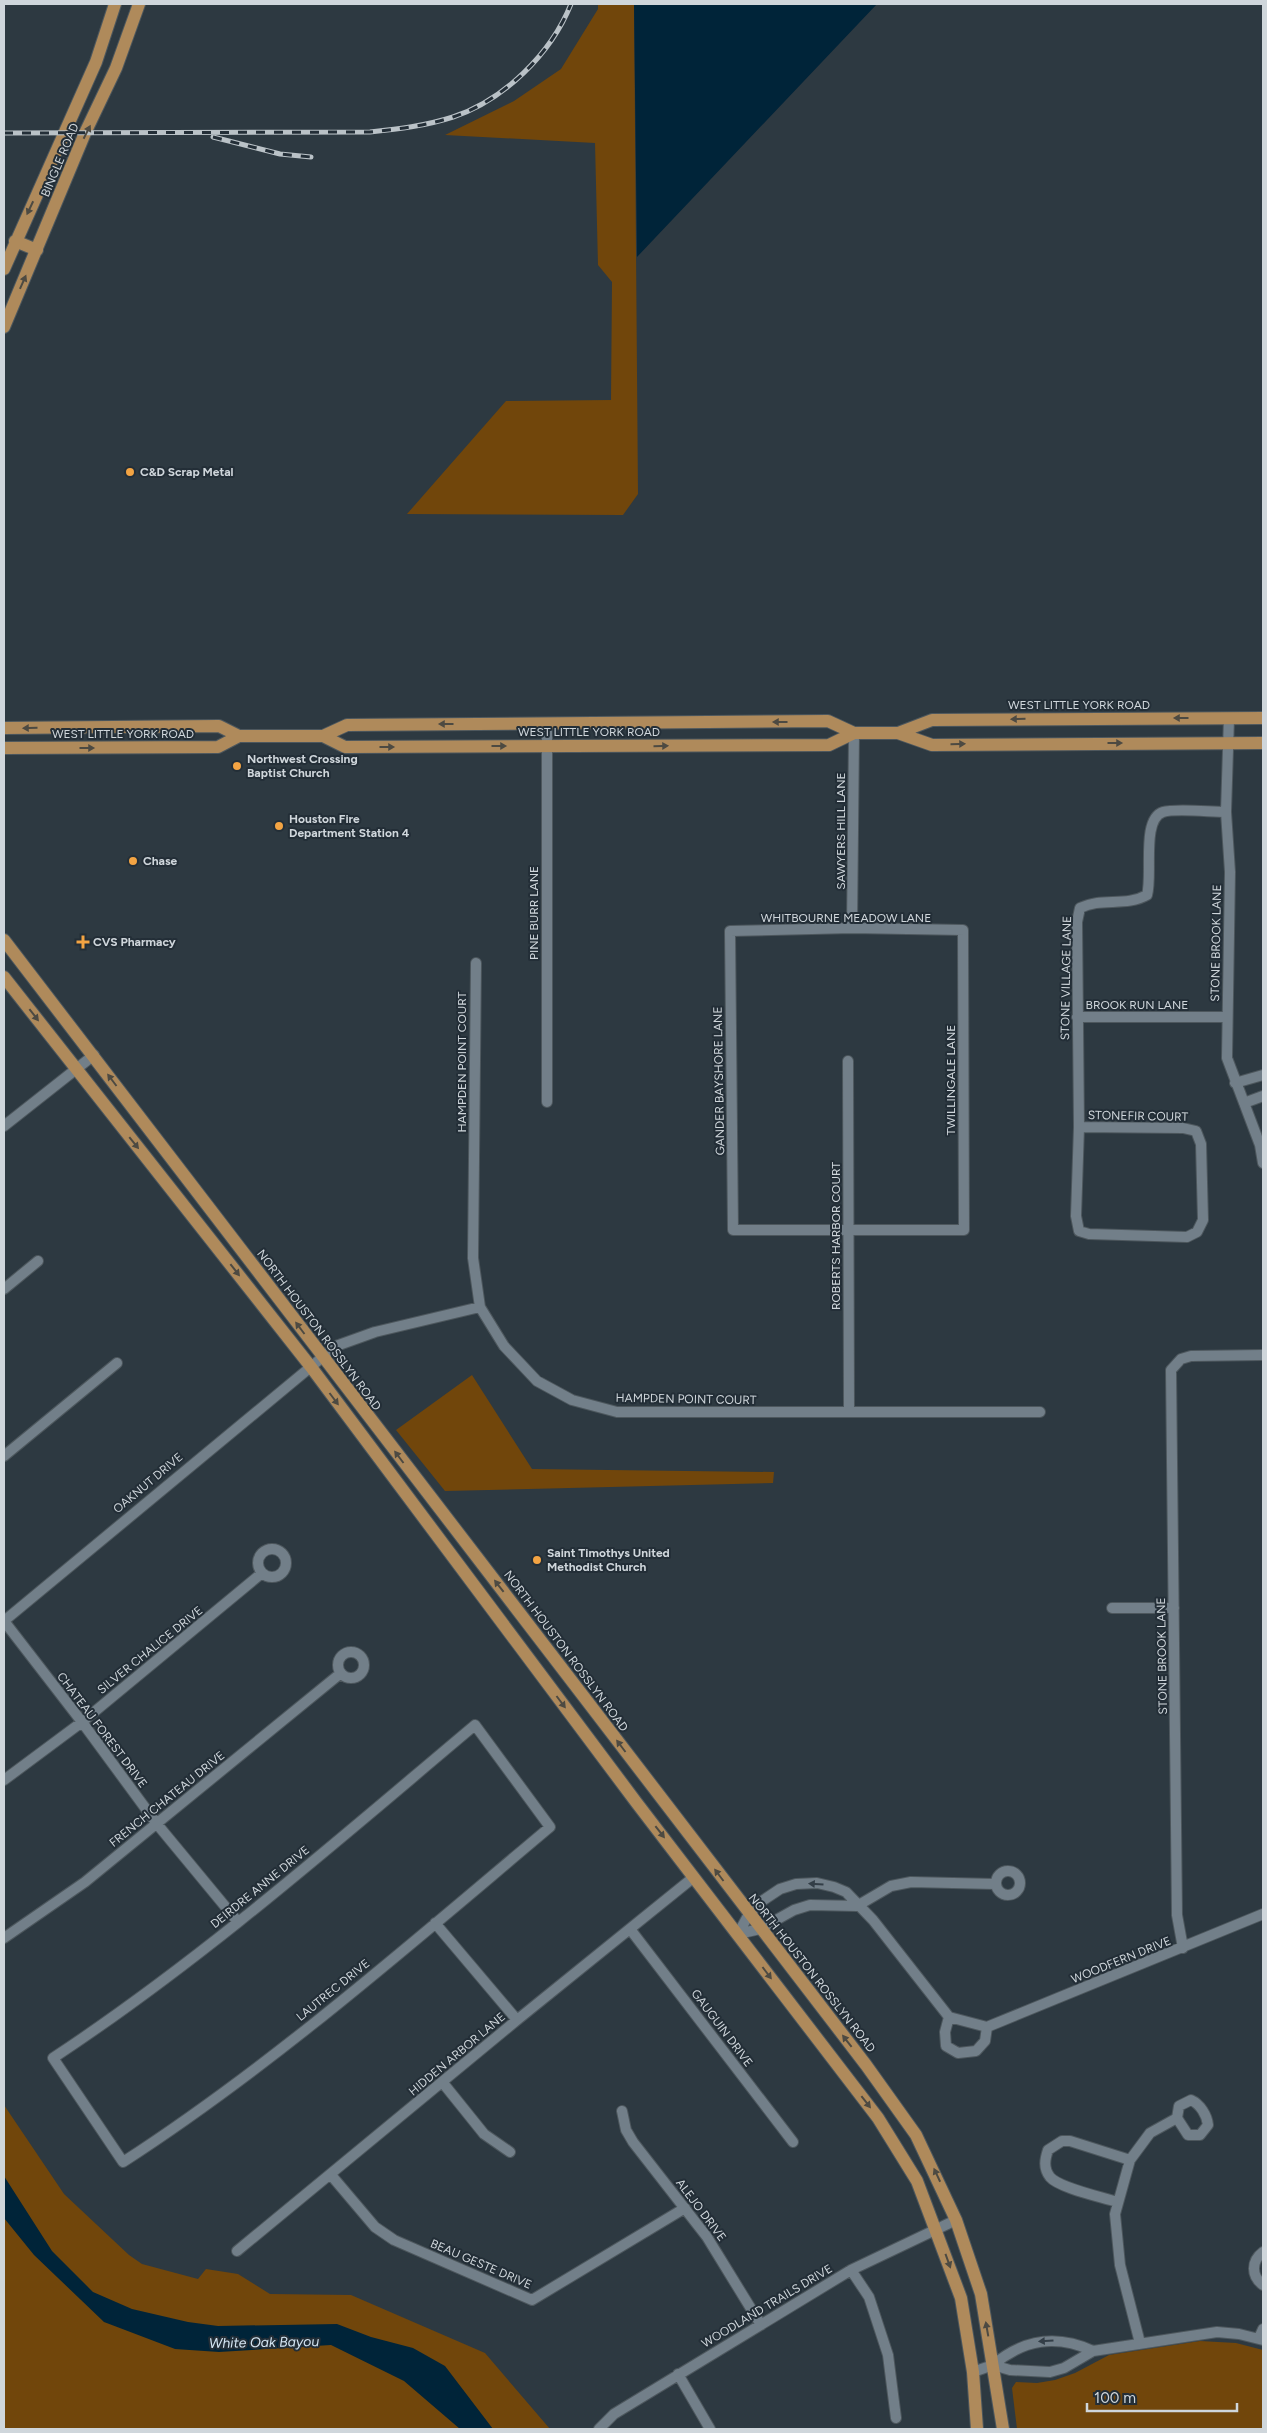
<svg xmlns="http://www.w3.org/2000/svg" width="1267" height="2433" font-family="Figtree,sans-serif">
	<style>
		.green { fill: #71460b }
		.water { fill: #002439 }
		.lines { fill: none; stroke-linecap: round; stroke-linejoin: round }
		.minor-casing { stroke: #4d575d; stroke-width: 12 }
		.major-casing { stroke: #4d575d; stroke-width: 14 }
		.minor { stroke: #727f89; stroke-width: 10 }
		.major { stroke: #af8a5b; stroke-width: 12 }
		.rail-casing { stroke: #bac2c7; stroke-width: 5 }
		.rail { stroke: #232e37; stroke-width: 3; stroke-dasharray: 9; stroke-linecap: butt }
		.oneway { fill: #4d4a42 }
		.oneway2 { fill: #333e47 }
		.poi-dot { fill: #f3a443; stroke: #232e37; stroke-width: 2 }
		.labels { text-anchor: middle; stroke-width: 4; stroke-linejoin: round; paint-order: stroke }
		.street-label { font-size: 12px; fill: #cfd6db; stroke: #232e37 }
		.poi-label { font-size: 12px; font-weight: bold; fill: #cfd6db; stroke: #232e37; text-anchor: start }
		.water-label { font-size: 14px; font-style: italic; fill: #d5e6f3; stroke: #232e37 }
	</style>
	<rect width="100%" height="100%" fill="#2d3941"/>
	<path class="green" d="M598,4h36l4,490 -15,21 -216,-1 99,-113 105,-1 1,-118 -14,-17 -3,-122 -150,-8 69,-34 47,-32 37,-60z
		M472,1375l60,94 242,3 -1,11 -328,8 -49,-61z
		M4,2105l60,89 65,61 13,9 56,15 8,-10 32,5 32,20 81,1 134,58 65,76h-546z
		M1200,2341l36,2 27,7v79h-246l-5,-41 4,-6 21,1 18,-3 20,-7 34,-18z"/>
	<path class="water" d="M634,4h243l-240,253z
		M4,2176l48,75 41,41 39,17 56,13 30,4 119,-2 34,13 42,11 32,18 48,63h-33l-56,-48 -73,-36 -112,7 -44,-3 -71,-27 -70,-67 -30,-37z"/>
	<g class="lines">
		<g class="minor-casing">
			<path id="minor" d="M1229,718l-3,94 4,60 -3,186 33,87 3,18
				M852,928l111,2 1,300h-231l-3,-299z
				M852,928l2,-195
				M476,963l-3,295 7,49 24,39 33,35 35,19 45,12h423
				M1077,1017h150
				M848,1061l1,351
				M1235,1083l28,-8
				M547,1102v-378
				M1244,1103l19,-7
				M4,1126l90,-71
				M1079,1127l104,1 13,3 5,13 2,76 -6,12 -10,5 -98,-3 -10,-3 -3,-15 3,-89 -2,-205 3,-14c21,-11 46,-1 67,-13 6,-20 -6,-76 16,-83 13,-4 47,0 63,0
				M4,1289l34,-28
				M4,1456l113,-93
				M258 1563a14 14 0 1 1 28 0a14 14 0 1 1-28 0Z
				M1112,1608h62
				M338 1665a13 13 0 1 1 26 0a13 13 0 1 1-26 0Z
				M475,1725l75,102c-137,115 -277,238 -427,335l-70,-104c150,-99 285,-218 422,-333z
				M4,1780l78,-58 180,-149
				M996 1883a12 12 0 1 1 24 0a12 12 0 1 1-24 0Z
				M857,1906l34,-20 20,-4 84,2
				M238,1922l-81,-98 -75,-102 -78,-101 332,-275 39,-14 105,-25
				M435,1923l82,97
				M630,1929l163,213
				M738,1934l11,-20 10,-11 21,-14 16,-5 21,-1 17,4 12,5 27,28 76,97 38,10 276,-113
				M738,1934l22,-5 34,-19 16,-5 47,1
				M4,1938l81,-56 256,-209
				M1183,1948l-6,-33 -6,-545 10,-11 10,-3 72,-1
				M949,2017l-4,15 1,14 12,7 18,-2 9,-10 2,-14
				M443,2083l41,51 26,18
				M622,2111l4,19 7,12 74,95 54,88
				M331,2175l44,52 19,13 138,60 153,-92
				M1117,2202c-15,-5 -58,-14 -67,-25 -7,-9 -5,-18 -2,-27l14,-9h8l60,19
				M237,2251l280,-231 177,-143
				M1263,2252c-12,9 -12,24 0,33
				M851,2270l18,27 19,58 8,63
				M1259,2338l4,-9
				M1140,2343l-20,-78 -5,-51 15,-54 20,-27 27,-15 2,-12 12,-6c9,4 16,15 17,25l-8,10h-12l-11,-17
				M1093,2351c-37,-17 -69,-12 -100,14l17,5 40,2 14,-4 29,-17 124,-19 22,2 24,6
				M973,2372l20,-7
				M678,2374l32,55
				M599,2429l15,-15 237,-144 105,-50"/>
		</g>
		<g class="major-casing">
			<path id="major" d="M15,241l22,9
				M4,269l92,-207 19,-58
				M4,327l81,-194 31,-65 23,-64
				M4,728l215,-2 20,10h84l24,-11 481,-4 26,12
				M898,733l34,-13 331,-2
				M323,736l22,11 484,-2 25,-12h44l34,12 331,-2
				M4,748l214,-1 21,-11
				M4,940l862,1125 50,70 40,85 25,74 22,135
				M4,977l307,390 325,435 242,316 39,63 44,117 12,74 4,57"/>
		</g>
		<use href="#minor" class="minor"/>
		<use href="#major" class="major"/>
		<g class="rail-casing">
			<path id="rail" d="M4,133l366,-1c28,-3 55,-6 83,-15 51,-17 98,-63 118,-113
				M213,137l67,17 31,3"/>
		</g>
		<use href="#rail" class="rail"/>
	</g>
	<defs><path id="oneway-solid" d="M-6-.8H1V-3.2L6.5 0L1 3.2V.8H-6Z" transform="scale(1.25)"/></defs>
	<g class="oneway">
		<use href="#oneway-solid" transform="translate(87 132) rotate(-63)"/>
		<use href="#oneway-solid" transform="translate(30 208) rotate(115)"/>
		<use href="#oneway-solid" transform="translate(23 282) rotate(-66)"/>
		<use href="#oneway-solid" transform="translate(1181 718) rotate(180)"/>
		<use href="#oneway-solid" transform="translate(1018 719) rotate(179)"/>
		<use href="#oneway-solid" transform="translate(780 722) rotate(180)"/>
		<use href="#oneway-solid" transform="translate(446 724) rotate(180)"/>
		<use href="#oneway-solid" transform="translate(30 728) rotate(179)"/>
		<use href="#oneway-solid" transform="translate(1115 743)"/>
		<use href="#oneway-solid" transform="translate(958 744) rotate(-1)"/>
		<use href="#oneway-solid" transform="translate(499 746)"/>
		<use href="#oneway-solid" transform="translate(661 746) rotate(-1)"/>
		<use href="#oneway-solid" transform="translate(387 747)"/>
		<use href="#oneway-solid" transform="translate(87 748)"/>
		<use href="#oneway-solid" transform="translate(34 1015) rotate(52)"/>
		<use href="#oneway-solid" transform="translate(112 1080) rotate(-127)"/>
		<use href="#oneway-solid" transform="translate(134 1143) rotate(51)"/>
		<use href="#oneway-solid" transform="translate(235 1270) rotate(52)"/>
		<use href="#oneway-solid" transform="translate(300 1328) rotate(-127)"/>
		<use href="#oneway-solid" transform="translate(334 1399) rotate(53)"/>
		<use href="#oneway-solid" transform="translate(399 1457) rotate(-127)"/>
		<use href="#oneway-solid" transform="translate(499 1586) rotate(-128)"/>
		<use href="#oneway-solid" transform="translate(561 1702) rotate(53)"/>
		<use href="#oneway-solid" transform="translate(621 1746) rotate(-127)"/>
		<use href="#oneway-solid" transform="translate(660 1832) rotate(52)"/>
		<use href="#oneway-solid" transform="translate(719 1875) rotate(-127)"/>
		<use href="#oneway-solid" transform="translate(767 1973) rotate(53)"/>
		<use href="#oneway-solid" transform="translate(847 2041) rotate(-128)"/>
		<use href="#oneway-solid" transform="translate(866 2102) rotate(52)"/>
		<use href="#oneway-solid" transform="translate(937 2175) rotate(-115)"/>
		<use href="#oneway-solid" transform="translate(948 2261) rotate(70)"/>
		<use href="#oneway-solid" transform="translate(987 2329) rotate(-100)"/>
	</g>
	<g class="oneway2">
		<use href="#oneway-solid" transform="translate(816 1884) rotate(-176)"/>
		<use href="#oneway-solid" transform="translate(1046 2341) rotate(176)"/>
	</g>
	<g class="poi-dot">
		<circle cx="130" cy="472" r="5"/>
		<circle cx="237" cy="766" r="5"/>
		<circle cx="279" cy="826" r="5"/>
		<circle cx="133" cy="861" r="5"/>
		<path d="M80.5 934.5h5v5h5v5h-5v5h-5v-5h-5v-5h5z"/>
		<circle cx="537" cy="1560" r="5"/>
	</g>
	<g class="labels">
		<g class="street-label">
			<text transform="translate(60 160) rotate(-67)" y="4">BINGLE ROAD</text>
			<text x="1079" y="709">WEST LITTLE YORK ROAD</text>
			<text x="589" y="736">WEST LITTLE YORK ROAD</text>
			<text x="123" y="738">WEST LITTLE YORK ROAD</text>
			<text transform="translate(841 831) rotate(-90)" y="4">SAWYERS HILL LANE</text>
			<text transform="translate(534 913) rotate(-90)" y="4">PINE BURR LANE</text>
			<text x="846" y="922">WHITBOURNE MEADOW LANE</text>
			<text transform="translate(1216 943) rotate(-89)" y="4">STONE BROOK LANE</text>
			<text transform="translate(1066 978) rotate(-89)" y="4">STONE VILLAGE LANE</text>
			<text x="1137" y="1009">BROOK RUN LANE</text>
			<text transform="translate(462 1062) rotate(-90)" y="4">HAMPDEN POINT COURT</text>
			<text transform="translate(951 1080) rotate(-90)" y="4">TWILLINGALE LANE</text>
			<text transform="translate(719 1081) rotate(-91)" y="4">GANDER BAYSHORE LANE</text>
			<text transform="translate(1138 1116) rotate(1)" y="4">STONEFIR COURT</text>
			<text transform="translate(836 1236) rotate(-90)" y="4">ROBERTS HARBOR COURT</text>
			<text transform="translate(319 1330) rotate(53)" y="4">NORTH HOUSTON ROSSLYN ROAD</text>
			<text transform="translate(686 1399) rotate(1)" y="4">HAMPDEN POINT COURT</text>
			<text transform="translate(148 1483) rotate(-40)" y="4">OAKNUT DRIVE</text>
			<text transform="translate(150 1650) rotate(-39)" y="4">SILVER CHALICE DRIVE</text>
			<text transform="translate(566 1651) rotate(53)" y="4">NORTH HOUSTON ROSSLYN ROAD</text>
			<text transform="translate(1162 1656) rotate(-91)" y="4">STONE BROOK LANE</text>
			<text transform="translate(102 1730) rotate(53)" y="4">CHATEAU FOREST DRIVE</text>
			<text transform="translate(167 1799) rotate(-39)" y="4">FRENCH CHATEAU DRIVE</text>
			<text transform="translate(260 1887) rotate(-39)" y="4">DEIRDRE ANNE DRIVE</text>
			<text transform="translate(1121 1960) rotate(-22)" y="4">WOODFERN DRIVE</text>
			<text transform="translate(812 1973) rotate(52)" y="4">NORTH HOUSTON ROSSLYN ROAD</text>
			<text transform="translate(333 1990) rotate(-39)" y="4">LAUTREC DRIVE</text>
			<text transform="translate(722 2028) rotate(53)" y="4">GAUGUIN DRIVE</text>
			<text transform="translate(457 2054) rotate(-40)" y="4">HIDDEN ARBOR LANE</text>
			<text transform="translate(701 2210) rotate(53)" y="4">ALEJO DRIVE</text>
			<text transform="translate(481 2264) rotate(23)" y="4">BEAU GESTE DRIVE</text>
			<text transform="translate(767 2306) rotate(-31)" y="4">WOODLAND TRAILS DRIVE</text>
		</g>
		<g class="poi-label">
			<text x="140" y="476">C&amp;D Scrap Metal</text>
			<text x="247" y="763">Northwest Crossing<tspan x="247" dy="14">Baptist Church</tspan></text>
			<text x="289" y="823">Houston Fire<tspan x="289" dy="14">Department Station 4</tspan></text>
			<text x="143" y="865">Chase</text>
			<text x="93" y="946">CVS Pharmacy</text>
			<text x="547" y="1557">Saint Timothys United<tspan x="547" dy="14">Methodist Church</tspan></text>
		</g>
		<g class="water-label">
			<text transform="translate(264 2342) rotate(-1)" y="5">White Oak Bayou</text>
		</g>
	</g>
	<rect width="1267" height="2433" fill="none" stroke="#cfd6db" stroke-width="10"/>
	<path d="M1087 2403v8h150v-8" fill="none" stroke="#cfd6db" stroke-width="2.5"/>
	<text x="1094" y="2403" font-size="15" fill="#cfd6db" stroke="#232e37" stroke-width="4" paint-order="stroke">100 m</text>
</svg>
